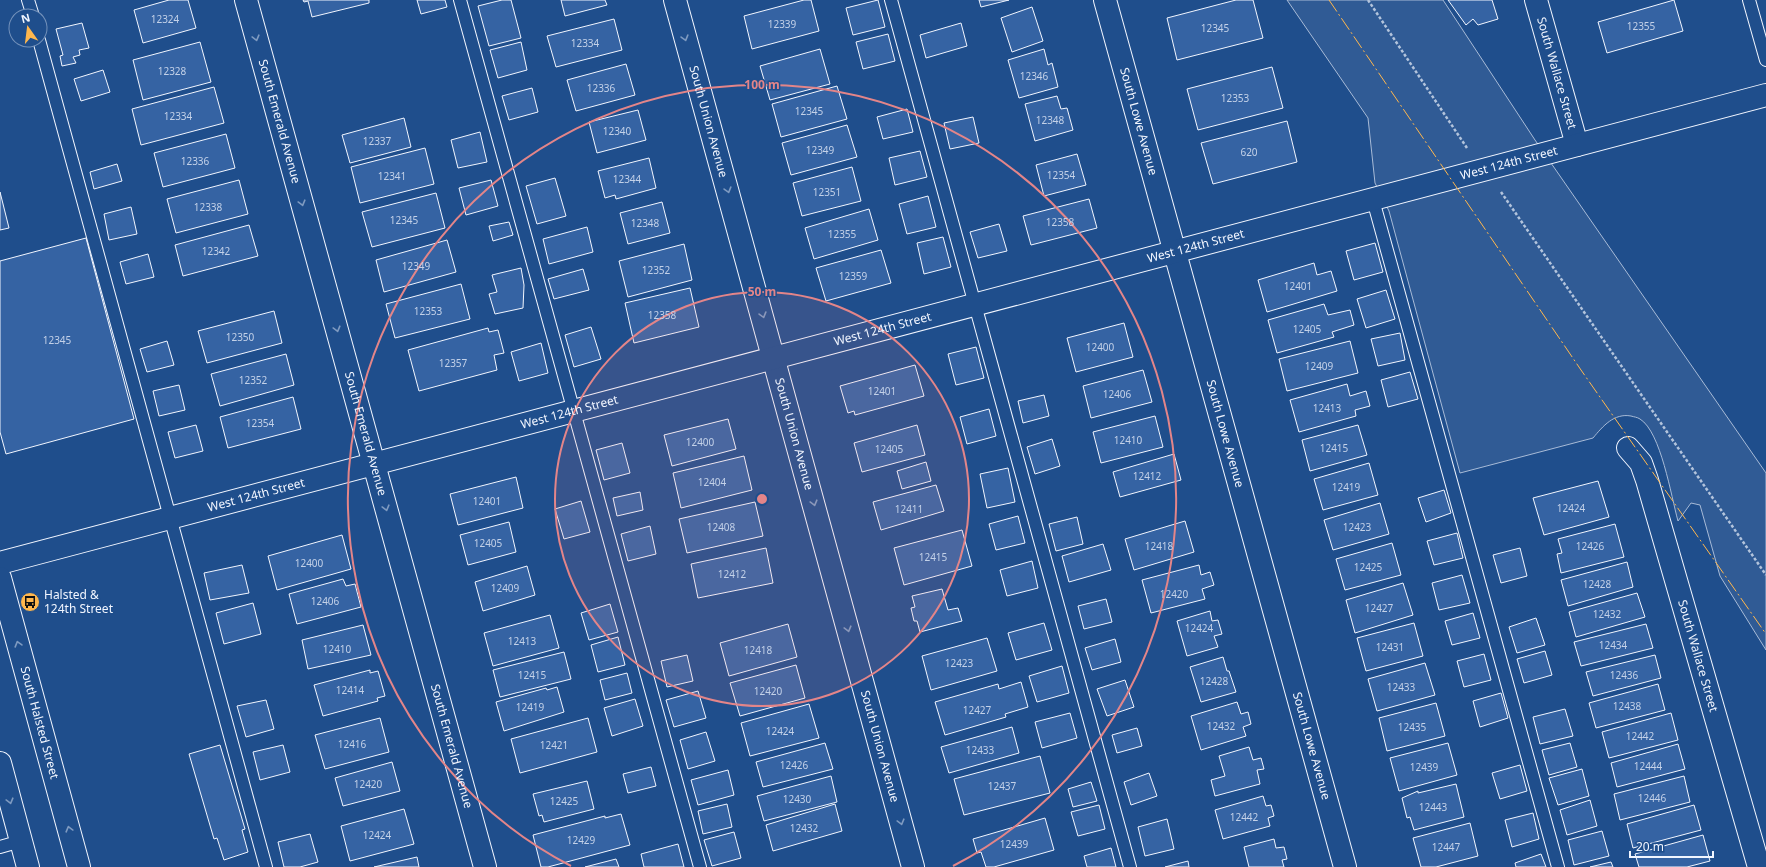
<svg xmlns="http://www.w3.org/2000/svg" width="1766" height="867" font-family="'Noto Sans',sans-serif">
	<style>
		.green { fill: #305b95; stroke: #a8bbd7 }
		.building { fill: #3563a3; stroke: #f2f6ff }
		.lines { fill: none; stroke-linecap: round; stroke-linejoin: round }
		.lane-casing { stroke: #f2f6ff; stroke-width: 14 }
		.street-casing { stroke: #f2f6ff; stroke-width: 24 }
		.primary-casing { stroke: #f2f6ff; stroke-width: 24 }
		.path { stroke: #b3c4dc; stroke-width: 2.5; stroke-dasharray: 3 2; stroke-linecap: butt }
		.lane { stroke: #1f4e8c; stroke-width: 12 }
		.street { stroke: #1f4e8c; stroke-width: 22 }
		.primary { stroke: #1f4e8c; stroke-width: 22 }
		.power { stroke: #ffb74d; stroke-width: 1; stroke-dasharray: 14 3 2 3; stroke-linecap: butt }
		.oneway { stroke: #7e9ac0 }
		.ring { fill: none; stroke: #e38589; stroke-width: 2 }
		.labels { text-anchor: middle; stroke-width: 3; stroke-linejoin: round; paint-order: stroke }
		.number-label { font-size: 10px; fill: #c3d1e8 }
		.street-label { font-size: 12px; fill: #f2f6ff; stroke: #1f4e8c }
		.poi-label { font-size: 12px; fill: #f2f6ff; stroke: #1f4e8c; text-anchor: start }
		.centre { fill: #e38589; stroke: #1f4e8c; stroke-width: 2 }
		.ring-label { font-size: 12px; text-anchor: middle; font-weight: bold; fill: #e38589; stroke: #1f4e8c; stroke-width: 3; stroke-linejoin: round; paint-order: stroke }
	</style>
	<rect width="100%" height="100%" fill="#1f4e8c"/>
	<path class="green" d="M1287,0h156l92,140 231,333v177l-46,-74 -20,-71 -9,-2 -13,18c-7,-25 -17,-89 -38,-102 -3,-2 -6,-2 -9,-3 -17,-3 -28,10 -38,22l-133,35 -71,-262 -14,-28 -7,-65z"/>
	<path class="building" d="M169,0h19l8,28 -53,15 -9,-33z
		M303,0h66v3l-57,14 -4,-16 -4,1z
		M417,0h28l2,7 -26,7z
		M502,0h9l10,38 -32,8 -11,-40z
		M561,0h44l2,5 -42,11z
		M804,0h7l8,31 -67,18 -8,-33z
		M878,0l7,27 -32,8 -7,-27z
		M979,0h30l-28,7z
		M1236,0h17l10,38 -86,22 -10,-42z
		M1448,0h44l6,19 -20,6 -5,-6 -7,6z
		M1674,0l9,31 -76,22 -9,-31z
		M1032,7l11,34 -31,11 -11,-34z
		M614,19l8,31 -66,17 -9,-31z
		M82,23l7,25 -10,2 1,5 -7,2 3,6 -14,3 -2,-10 3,-1 -7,-26z
		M961,23l6,23 -41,12 -6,-23z
		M888,34l7,27 -32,8 -7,-27z
		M200,42l11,40 -68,18 -10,-40z
		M521,42l6,28 -29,8 -8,-28z
		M820,49l10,35 -60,16 -10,-34z
		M1044,49l4,16 4,-2 6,24 -39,11 -11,-38z
		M626,64l9,31 -59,16 -9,-31z
		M1272,67l11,41 -85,22 -11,-41z
		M103,70l7,22 -29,9 -7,-22z
		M837,86l10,33 -66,18 -9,-33z
		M214,87l10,36 -83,22 -9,-36z
		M532,88l6,24 -29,8 -7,-24z
		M1057,96l4,13 6,-1 6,22 -38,11 -10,-37z
		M907,109l6,23 -30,7 -6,-22z
		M638,110l8,30 -49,13 -8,-31z
		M973,117l6,26 -29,6 -6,-26z
		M404,118l7,29 -61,16 -8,-28z
		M1287,121l10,41 -84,22 -12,-41z
		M847,125l10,32 -66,18 -9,-32z
		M480,132l7,30 -29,6 -7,-28z
		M226,134l9,34 -72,19 -9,-34z
		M425,148l9,36 -74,19 -9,-36z
		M920,151l7,26 -32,8 -6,-27z
		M1077,154l9,31 -42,11 -8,-31z
		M649,158l7,30 -40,11 -1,-4 -10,3 -7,-27z
		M117,164l5,17 -28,8 -4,-17z
		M852,167l9,34 -59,15 -9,-33z
		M555,178l11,38 -29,8 -11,-38z
		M239,180l9,34 -72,19 -9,-34z
		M491,180l7,26 -32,9 -7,-27z
		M0,192l9,36 -9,2z
		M436,193l9,35 -73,19 -10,-35z
		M928,196l8,31 -29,7 -8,-30z
		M1089,199l8,29 -66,17 -8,-29z
		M662,202l8,31 -42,11 -8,-31z
		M131,207l6,27 -28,6 -5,-26z
		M869,209l9,31 -64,19 -9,-31z
		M509,222l4,13 -20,6 -4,-15z
		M999,224l8,27 -29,7 -8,-26z
		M249,225l9,31 -75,20 -8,-31z
		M587,227l6,25 -44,12 -6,-25z
		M943,237l8,30 -27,7 -7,-31z
		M86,238l48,181 -128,35 -6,-22v-171z
		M447,240l9,32 -72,20 -8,-32z
		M1375,243l8,29 -29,8 -8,-29z
		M684,244l8,36 -64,17 -9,-36z
		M881,250l10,33 -65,18 -10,-33z
		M148,254l6,23 -28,7 -6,-22z
		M1314,263l3,12 14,-4 6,20 -70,21 -9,-32z
		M521,268l3,17 -1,23 -28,6 -6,-20 8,-2 -5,-17z
		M583,269l6,21 -35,9 -6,-20z
		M461,284l9,35 -75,19 -9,-34z
		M690,288l9,39 -65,16 -9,-40z
		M1386,290l9,29 -29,9 -9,-29z
		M1324,304l4,11 22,-5 4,15 -22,7 2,5 -57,16 -9,-33z
		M274,311l8,32 -75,20 -9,-32z
		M1124,323l9,34 -57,15 -9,-34z
		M591,327l10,32 -27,8 -9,-32z
		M488,328l1,4 9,-2 6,23 -10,2 3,15 -78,21 -11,-41z
		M1400,333l5,27 -27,6 -7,-27z
		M167,341l7,24 -27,7 -7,-23z
		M1350,341l8,32 -71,18 -8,-32z
		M541,343l7,30 -29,8 -8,-29z
		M976,347l8,31 -28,7 -8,-31z
		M286,354l8,31 -74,21 -9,-32z
		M915,365l9,31 -69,19 -1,-4 -6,2 -8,-27z
		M1143,370l9,32 -61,16 -8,-32z
		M1410,372l8,27 -30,8 -7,-27z
		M1347,384l3,12 16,-5 4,15 -15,4 1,6 -57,16 -9,-32z
		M179,385l6,25 -26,6 -6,-25z
		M1044,395l5,21 -26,7 -5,-22z
		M293,397l8,32 -73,19 -8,-31z
		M989,409l7,27 -29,8 -7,-27z
		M1155,416l8,31 -62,16 -8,-31z
		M728,419l8,30 -64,17 -8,-31z
		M196,425l7,26 -28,7 -7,-26z
		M917,425l8,30 -63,17 -8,-29z
		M1358,425l9,30 -57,16 -8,-31z
		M1052,439l8,27 -25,8 -8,-27z
		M622,443l8,30 -26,7 -8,-30z
		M1174,454l7,26 -61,17 -7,-25z
		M744,456l8,34 -71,18 -8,-35z
		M926,462l5,19 -29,8 -5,-18z
		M1369,463l9,32 -55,15 -9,-31z
		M1008,468l7,34 -28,6 -7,-34z
		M516,477l7,31 -65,17 -8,-31z
		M1598,481l11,36 -65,18 -11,-37z
		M936,485l8,26 -63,19 -8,-28z
		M1444,490l7,23 -25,9 -8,-24z
		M640,492l3,18 -26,6 -4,-18z
		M581,501l9,31 -26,7 -9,-30z
		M755,502l8,34 -76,17 -8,-34z
		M1380,503l9,31 -56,16 -9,-30z
		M1018,516l7,27 -29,7 -7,-26z
		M1077,517l6,27 -27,7 -7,-27z
		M1185,521l9,31 -60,18 -9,-31z
		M509,522l7,30 -48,13 -8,-30z
		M1615,524l9,33 -63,16 -4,-19 5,-1 -4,-14z
		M650,526l6,28 -28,7 -7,-27z
		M962,530l10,36 -68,19 -10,-37z
		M1457,533l6,25 -29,7 -7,-24z
		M342,535l9,34 -74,21 -9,-34z
		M1392,543l9,32 -56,15 -9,-31z
		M1103,544l8,26 -42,12 -7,-26z
		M766,548l7,35 -75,15 -7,-34z
		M1520,548l7,28 -26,7 -8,-28z
		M1032,561l6,27 -31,8 -7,-26z
		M1627,562l6,25 -65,19 -7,-26z
		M242,565l7,28 -39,7 -6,-27z
		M1199,565l2,10 9,-3 4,13 -12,4 3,10 -54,14 -9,-33z
		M527,566l8,29 -52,16 -8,-29z
		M1462,575l8,28 -31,7 -7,-27z
		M343,579l3,7 9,-2 6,23 -64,17 -8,-30z
		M1403,583l10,32 -58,18 -9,-33z
		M942,589l6,21 10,-2 4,13 -42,11 -3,-11h-3l-3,-13 4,-1 -3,-11z
		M1637,593l8,24 -69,20 -7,-25z
		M1106,599l6,23 -28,7 -6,-23z
		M253,603l8,31 -37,10 -8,-31z
		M610,604l8,28 -29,8 -8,-27z
		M1210,611l2,10 6,-1 4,14 -8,2 4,11 -31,9 -10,-35z
		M1473,613l7,25 -28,7 -7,-24z
		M550,615l9,33 -66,18 -9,-33z
		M1536,618l9,27 -28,8 -8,-26z
		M1044,623l8,27 -36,10 -8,-27z
		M1414,623l9,33 -57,15 -9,-33z
		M788,624l9,33 -68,19 -9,-33z
		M1646,624l7,24 -72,18 -7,-24z
		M363,625l8,30 -63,14 -6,-29z
		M618,637l7,28 -27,7 -7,-27z
		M987,638l10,33 -66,19 -9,-34z
		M1115,639l6,23 -29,8 -7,-22z
		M1545,651l7,24 -28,8 -7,-24z
		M564,652l7,27 -71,18 -7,-27z
		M1484,654l7,26 -27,7 -7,-26z
		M687,655l6,26 -26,6 -6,-26z
		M1655,655l6,23 -68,18 -7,-24z
		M1223,657l4,14h2l7,21 -35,10 -11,-35z
		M1425,663l10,32 -58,16 -9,-32z
		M796,665l9,33 -65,18 -10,-33z
		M1062,666l7,27 -32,9 -8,-26z
		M370,670v3l8,-2 7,25 -8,2 1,3 -55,15 -9,-31z
		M627,673l5,20 -27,7 -5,-20z
		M1125,680l9,27 -27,9 -10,-27z
		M1021,682l7,25 -23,7 1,3 -61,18 -10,-33 63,-18 1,5z
		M1658,684l7,26 -69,18 -7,-25z
		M557,687l7,25 -60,19 -8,-29 50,-14 1,2z
		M698,691l8,27 -32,9 -8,-27z
		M1501,693l7,25 -28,9 -7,-26z
		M635,699l8,27 -31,10 -8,-28z
		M266,700l8,29 -28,8 -9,-31z
		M1237,702l4,12 7,-2 3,12 -8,3 3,9 -45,14 -10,-34z
		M1436,703l9,33 -58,15 -8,-33z
		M809,704l10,34 -69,18 -9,-33z
		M1565,709l8,27 -33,8 -7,-27z
		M1070,713l7,25 -35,10 -7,-26z
		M1671,713l7,27 -69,18 -7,-26z
		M380,718l9,34 -64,17 -10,-34z
		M588,718l9,34 -77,21 -9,-34z
		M1012,727l7,26 -70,20 -8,-26z
		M1137,728l5,18 -25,7 -5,-18z
		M706,732l9,29 -27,8 -8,-29z
		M825,743l8,26 -70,18 -7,-25z
		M1448,743l9,32 -58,16 -9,-33z
		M1570,743l7,24 -28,8 -7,-25z
		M1678,744l7,25 -68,18 -6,-24z
		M220,745l25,84 -3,1 6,22 -24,8 -7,-22 -3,1 -25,-85z
		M283,745l7,27 -30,8 -7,-28z
		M1249,747l4,13 8,-2 3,11 -7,1 3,14 -45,12 -4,-16 14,-4 -6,-20z
		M1040,756l10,37 -86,22 -10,-36z
		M392,762l8,29 -57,15 -8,-28z
		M1520,765l7,26 -27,8 -8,-26z
		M651,767l5,19 -28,7 -5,-19z
		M1582,769l7,27 -31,9 -9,-27z
		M728,770l6,25 -36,10 -7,-25z
		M1149,773l8,23 -26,9 -7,-23z
		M831,776l6,26 -73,19 -7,-25z
		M1684,776l6,26 -70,18 -6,-26z
		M587,781l7,28 -50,13 -2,-7 -3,1 -6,-22z
		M1091,782l6,19 -24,6 -5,-18z
		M1456,784l8,33 -50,13 -4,-13 -3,1 -5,-20 16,-7v2z
		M1263,796l3,10 5,-1 3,11 -6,2 2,8 -47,13 -8,-29z
		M1590,800l7,26 -30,9 -7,-25z
		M727,804l5,23 -29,7 -5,-23z
		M835,804l7,27 -69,20 -7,-26z
		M1099,805l6,24 -27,7 -7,-24z
		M1694,805l7,25 -68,18 -6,-24z
		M404,809l10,35 -64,17 -9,-35z
		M1533,813l6,26 -27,8 -7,-27z
		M621,814l9,31 -82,22h-7l-8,-32 72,-19v2z
		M1045,818l9,32 -60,17h-8l-5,-15 -4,1 -4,-14z
		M1167,819l7,30 -29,7 -7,-29z
		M1470,823l8,33 -42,11h-15l-8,-29z
		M1602,831l7,25 -35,9 -6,-25z
		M734,832l7,26 -29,8 -8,-26z
		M310,834l8,28 -18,5h-16l-6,-25z
		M1703,835l7,26 -23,6h-48l-4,-13z
		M1274,839l2,9 8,-1 3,12 -5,1 2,7h-35l-5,-20z
		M678,844l6,23h-40l-3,-13z
		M1111,848l5,19h-29l-3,-11z
		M1541,854l5,13h-30l-1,-4z
		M417,857l2,10h-45z
		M616,859l3,8h-34z
		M1188,861l1,6h-24z
		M1611,862l2,5h-23z"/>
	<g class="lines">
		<g class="lane-casing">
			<path id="lane" d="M28,0l5,16
				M460,0l240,867
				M891,0l239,867
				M1749,0l17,60
				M39,40l227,827
				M1373,200l185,667
				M0,847l21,-6"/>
		</g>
		<g class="street-casing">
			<g id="street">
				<path id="s1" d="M246,0l239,867"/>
				<path id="s2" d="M675,0l238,867"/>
				<path id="s3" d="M1105,0l240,867"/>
				<path id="s4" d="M1536,0l41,145"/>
				<path id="s5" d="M1628,448l13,15 6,17 112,387"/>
				<path id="s6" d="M0,563l1766,-468"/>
			</g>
		</g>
		<g class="primary-casing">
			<g id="primary">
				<path id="s7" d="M0,578l79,289"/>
				<path d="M0,763l28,104"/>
			</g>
		</g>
		<path class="path" d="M1368,0l99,148
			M1501,192l265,383"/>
		<use href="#lane" class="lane"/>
		<use href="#street" class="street"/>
		<use href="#primary" class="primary"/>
		<path class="power" d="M1329,0l252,370 185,264"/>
	</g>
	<defs><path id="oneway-chevron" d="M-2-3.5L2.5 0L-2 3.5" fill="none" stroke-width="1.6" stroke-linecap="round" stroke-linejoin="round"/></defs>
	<g class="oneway">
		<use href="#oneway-chevron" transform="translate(256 38) rotate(75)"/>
		<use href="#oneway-chevron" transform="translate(685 38) rotate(74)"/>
		<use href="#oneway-chevron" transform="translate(728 190) rotate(74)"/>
		<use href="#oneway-chevron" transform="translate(302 203) rotate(75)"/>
		<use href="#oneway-chevron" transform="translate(763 315) rotate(74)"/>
		<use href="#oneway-chevron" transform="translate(337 329) rotate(75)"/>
		<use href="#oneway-chevron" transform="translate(814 503) rotate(75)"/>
		<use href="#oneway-chevron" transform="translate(386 508) rotate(75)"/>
		<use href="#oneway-chevron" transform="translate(848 629) rotate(75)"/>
		<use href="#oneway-chevron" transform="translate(18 644) rotate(-106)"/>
		<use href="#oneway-chevron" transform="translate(10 801) rotate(75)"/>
		<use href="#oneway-chevron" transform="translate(901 822) rotate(75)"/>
		<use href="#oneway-chevron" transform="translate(69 829) rotate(-105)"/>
	</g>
	<circle cx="762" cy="499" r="207" fill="#e38589" fill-opacity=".12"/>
	<g class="ring">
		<circle cx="762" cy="499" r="207"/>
		<path d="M571 866A414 414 0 1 1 953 866"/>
	</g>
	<defs>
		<g id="bus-disc" transform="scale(1)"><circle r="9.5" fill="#ffb74d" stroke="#1f4e8c"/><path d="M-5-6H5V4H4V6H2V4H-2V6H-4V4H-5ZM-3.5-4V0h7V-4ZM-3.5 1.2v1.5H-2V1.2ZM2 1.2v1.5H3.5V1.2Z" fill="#111"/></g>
	</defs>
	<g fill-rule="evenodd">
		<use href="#bus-disc" x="30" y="602"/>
	</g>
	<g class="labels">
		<g class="number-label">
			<text x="165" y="23">12324</text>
			<text x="782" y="28">12339</text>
			<text x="1641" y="30">12355</text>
			<text x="1215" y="32">12345</text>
			<text x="585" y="47">12334</text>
			<text x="172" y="75">12328</text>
			<text x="1034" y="80">12346</text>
			<text x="601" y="92">12336</text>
			<text x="1235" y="102">12353</text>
			<text x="809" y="115">12345</text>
			<text x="178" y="120">12334</text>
			<text x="1050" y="124">12348</text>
			<text x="617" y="135">12340</text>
			<text x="377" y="145">12337</text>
			<text x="820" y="154">12349</text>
			<text x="1249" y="156">620</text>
			<text x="195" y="165">12336</text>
			<text x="1061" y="179">12354</text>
			<text x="392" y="180">12341</text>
			<text x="627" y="183">12344</text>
			<text x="827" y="196">12351</text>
			<text x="208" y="211">12338</text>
			<text x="404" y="224">12345</text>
			<text x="1060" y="226">12358</text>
			<text x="645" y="227">12348</text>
			<text x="842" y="238">12355</text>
			<text x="216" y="255">12342</text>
			<text x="416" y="270">12349</text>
			<text x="656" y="274">12352</text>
			<text x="853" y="280">12359</text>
			<text x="1298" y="290">12401</text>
			<text x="428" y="315">12353</text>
			<text x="662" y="319">12358</text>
			<text x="1307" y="333">12405</text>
			<text x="240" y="341">12350</text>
			<text x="57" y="344">12345</text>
			<text x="1100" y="351">12400</text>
			<text x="453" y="367">12357</text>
			<text x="1319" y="370">12409</text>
			<text x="253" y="384">12352</text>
			<text x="882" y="395">12401</text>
			<text x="1117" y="398">12406</text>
			<text x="1327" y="412">12413</text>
			<text x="260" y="427">12354</text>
			<text x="1128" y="444">12410</text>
			<text x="700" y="446">12400</text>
			<text x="1334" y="452">12415</text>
			<text x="889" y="453">12405</text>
			<text x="1147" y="480">12412</text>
			<text x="712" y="486">12404</text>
			<text x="1346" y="491">12419</text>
			<text x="487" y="505">12401</text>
			<text x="1571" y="512">12424</text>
			<text x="909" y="513">12411</text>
			<text x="721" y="531">12408</text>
			<text x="1357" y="531">12423</text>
			<text x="488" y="547">12405</text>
			<text x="1159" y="550">12418</text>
			<text x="1590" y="550">12426</text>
			<text x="933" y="561">12415</text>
			<text x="309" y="567">12400</text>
			<text x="1368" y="571">12425</text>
			<text x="732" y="578">12412</text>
			<text x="1597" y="588">12428</text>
			<text x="505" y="592">12409</text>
			<text x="1174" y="598">12420</text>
			<text x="325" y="605">12406</text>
			<text x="1379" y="612">12427</text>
			<text x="1607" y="618">12432</text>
			<text x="1199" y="632">12424</text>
			<text x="522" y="645">12413</text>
			<text x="1613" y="649">12434</text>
			<text x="1390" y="651">12431</text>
			<text x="337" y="653">12410</text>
			<text x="758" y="654">12418</text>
			<text x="959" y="667">12423</text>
			<text x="532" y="679">12415</text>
			<text x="1624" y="679">12436</text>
			<text x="1214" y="685">12428</text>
			<text x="1401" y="691">12433</text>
			<text x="350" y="694">12414</text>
			<text x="768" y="695">12420</text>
			<text x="1627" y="710">12438</text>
			<text x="530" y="711">12419</text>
			<text x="977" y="714">12427</text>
			<text x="1221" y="730">12432</text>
			<text x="1412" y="731">12435</text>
			<text x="780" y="735">12424</text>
			<text x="1640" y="740">12442</text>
			<text x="352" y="748">12416</text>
			<text x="554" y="749">12421</text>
			<text x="980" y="754">12433</text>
			<text x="794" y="769">12426</text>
			<text x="1648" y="770">12444</text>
			<text x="1424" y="771">12439</text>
			<text x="368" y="788">12420</text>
			<text x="1002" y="790">12437</text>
			<text x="1652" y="802">12446</text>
			<text x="797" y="803">12430</text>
			<text x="564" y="805">12425</text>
			<text x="1433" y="811">12443</text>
			<text x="1244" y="821">12442</text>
			<text x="804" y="832">12432</text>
			<text x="377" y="839">12424</text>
			<text x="581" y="844">12429</text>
			<text x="1014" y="848">12439</text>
			<text x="1446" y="851">12447</text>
		</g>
		<g class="street-label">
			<text dy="4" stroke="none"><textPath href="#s4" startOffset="76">South Wallace Street</textPath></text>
			<text dy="4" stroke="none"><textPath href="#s1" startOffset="126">South Emerald Avenue</textPath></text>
			<text dy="4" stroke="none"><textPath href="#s2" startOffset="126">South Union Avenue</textPath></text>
			<text dy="4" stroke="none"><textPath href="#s3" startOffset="126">South Lowe Avenue</textPath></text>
			<text dy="4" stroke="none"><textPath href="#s6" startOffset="1561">West 124th Street</textPath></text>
			<text dy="4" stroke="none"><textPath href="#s6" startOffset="1237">West 124th Street</textPath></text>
			<text dy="4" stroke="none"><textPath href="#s6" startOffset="913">West 124th Street</textPath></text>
			<text dy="4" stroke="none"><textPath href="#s6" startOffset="589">West 124th Street</textPath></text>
			<text dy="4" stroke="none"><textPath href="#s1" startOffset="450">South Emerald Avenue</textPath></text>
			<text dy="4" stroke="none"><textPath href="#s2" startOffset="450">South Union Avenue</textPath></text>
			<text dy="4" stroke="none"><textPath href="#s3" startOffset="450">South Lowe Avenue</textPath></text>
			<text dy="4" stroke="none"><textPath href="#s6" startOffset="265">West 124th Street</textPath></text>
			<text dy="4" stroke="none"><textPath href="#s5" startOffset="221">South Wallace Street</textPath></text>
			<text dy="4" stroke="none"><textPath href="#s7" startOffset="150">South Halsted Street</textPath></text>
			<text dy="4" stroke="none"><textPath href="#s1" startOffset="774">South Emerald Avenue</textPath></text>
			<text dy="4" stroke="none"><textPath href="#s2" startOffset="774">South Union Avenue</textPath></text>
			<text dy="4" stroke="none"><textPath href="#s3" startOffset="774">South Lowe Avenue</textPath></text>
		</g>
		<g class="poi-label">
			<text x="44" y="599">Halsted &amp;<tspan x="44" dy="14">124th Street</tspan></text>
		</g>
	</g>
	<circle cx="762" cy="499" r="6" class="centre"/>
	<g class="ring-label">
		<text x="762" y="89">100 m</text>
		<text x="762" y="296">50 m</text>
	</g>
	<g transform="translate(28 28) rotate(346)"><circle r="19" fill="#1f4e8c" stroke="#7391ba"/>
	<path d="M0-3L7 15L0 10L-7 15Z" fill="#ffb74d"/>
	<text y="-6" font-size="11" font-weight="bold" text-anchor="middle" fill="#f2f6ff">N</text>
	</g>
	<path d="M1630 851v6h83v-6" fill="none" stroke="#f2f6ff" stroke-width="2"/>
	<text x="1636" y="851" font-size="12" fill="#f2f6ff" stroke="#1f4e8c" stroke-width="3" paint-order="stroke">20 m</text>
</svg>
